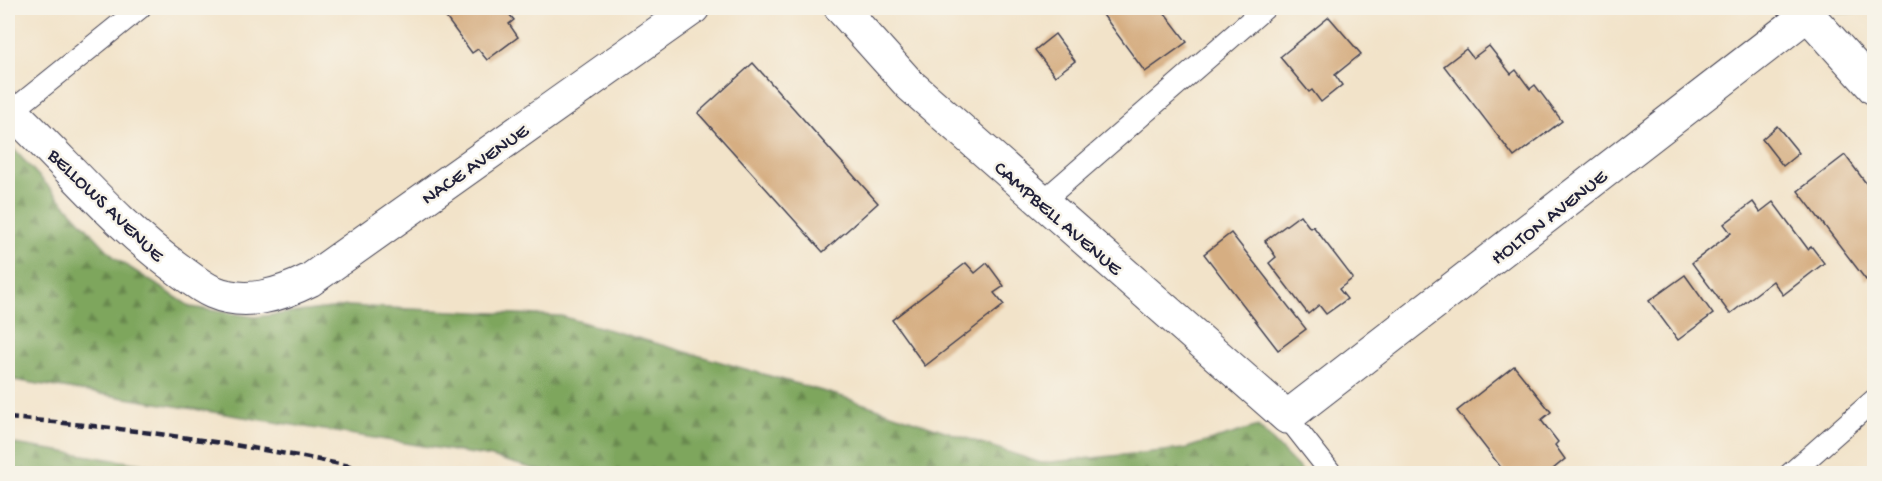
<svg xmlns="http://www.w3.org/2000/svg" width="1882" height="481" font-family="'Gochi Hand',sans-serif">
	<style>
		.grass { fill: #9dbf69; stroke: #607052; stroke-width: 1.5 }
		.forest { fill: url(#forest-firs); stroke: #50644c; stroke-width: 1.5 }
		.building { fill: #d6ae82 }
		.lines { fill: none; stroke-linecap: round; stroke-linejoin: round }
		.lane-casing { stroke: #413f50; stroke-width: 23 }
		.street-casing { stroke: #413f50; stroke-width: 35 }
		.lane { stroke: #fff; stroke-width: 21 }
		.street { stroke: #fff; stroke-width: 33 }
		.rail { stroke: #22223b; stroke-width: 4.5; stroke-dasharray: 9 4.5; stroke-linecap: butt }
		.labels { text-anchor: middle; stroke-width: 5; stroke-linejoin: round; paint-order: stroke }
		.street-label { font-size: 20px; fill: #22223b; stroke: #f7f3e8 }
	</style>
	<defs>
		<pattern id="forest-firs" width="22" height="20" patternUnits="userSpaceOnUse" patternTransform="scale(1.5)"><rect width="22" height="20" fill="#7ea65d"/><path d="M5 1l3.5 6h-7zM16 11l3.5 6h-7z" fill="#67874e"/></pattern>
	</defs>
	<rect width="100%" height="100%" fill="#f7f3e8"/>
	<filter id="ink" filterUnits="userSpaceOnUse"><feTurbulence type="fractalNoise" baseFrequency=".0167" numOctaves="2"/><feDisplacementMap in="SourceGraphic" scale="12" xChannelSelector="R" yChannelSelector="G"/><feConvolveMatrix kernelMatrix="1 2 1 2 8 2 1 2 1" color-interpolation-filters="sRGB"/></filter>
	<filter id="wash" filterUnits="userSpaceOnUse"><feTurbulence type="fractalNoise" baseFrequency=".008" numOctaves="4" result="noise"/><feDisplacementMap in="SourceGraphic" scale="24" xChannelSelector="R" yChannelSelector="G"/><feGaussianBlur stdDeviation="1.35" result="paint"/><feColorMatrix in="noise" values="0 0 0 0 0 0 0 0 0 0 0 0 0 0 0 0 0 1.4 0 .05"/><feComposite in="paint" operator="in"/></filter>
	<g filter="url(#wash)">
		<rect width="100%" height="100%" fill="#f2e3c9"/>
		<path class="grass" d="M1834,8h40v3l-35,2z"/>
		<path class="forest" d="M8,143l107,115 76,49 64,10 93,-11 213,10 282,81 198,66 142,-14 75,-23 46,47h-756l-56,-16 -484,-78z
			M8,443l189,30h-189z"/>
		<g id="blocks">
			<path class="building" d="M439,8h65l10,12 -5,4 9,13 -31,23 -9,-11 -6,4z
				M1098,8h63l26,34 -42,30z
				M1329,17l32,37 -26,21 7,10 -21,17 -9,-12 -3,2 -29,-35z
				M1055,34l20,27 -20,15 -20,-26z
				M1489,46l22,28 5,-4 14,19 5,-4 27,36 -48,36 -70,-91 22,-17 7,9z
				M753,63l125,140 -55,49 -125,-139z
				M1777,126l22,27 -16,13 -21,-27z
				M1845,155l29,39v80l-8,6 -68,-89z
				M1753,202l7,10 13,-10 35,47 3,-3 13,17 -41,32 -10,-14 -43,33 -38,-51 39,-30 -7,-9z
				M1300,215l10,13 3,-2 40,52 -14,11 8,10 -21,15 -7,-9 -11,9 -39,-51 7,-6 -11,-16z
				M1231,233l75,96 -28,21 -74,-96z
				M966,263l9,10 12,-10 17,23 -10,7 10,12 -79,61 -33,-46z
				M1685,275l28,39 -35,26 -29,-39z
				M1514,366l37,46 -10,8 17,22 -3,3 10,14 -18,15h-41l-49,-63z"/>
		</g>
	</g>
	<g filter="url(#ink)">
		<use href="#blocks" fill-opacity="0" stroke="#413f50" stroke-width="1.5"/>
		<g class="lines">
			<g class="lane-casing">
				<path id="lane" d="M11,112l129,-104
					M1042,202l223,-194
					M1287,417l45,57
					M1790,474l84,-74"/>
			</g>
			<g class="street-casing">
				<path id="street" d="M841,8l69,77 377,332 521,-403
					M1802,8l72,80
					M8,108c57,53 107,116 170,161 11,8 23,18 35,23 33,14 67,3 97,-12l383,-272"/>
			</g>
			<use href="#lane" class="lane"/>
			<use href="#street" class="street"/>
			<path class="rail" d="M8,418c127,10 255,29 380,56"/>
		</g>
	</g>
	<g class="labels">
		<g class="street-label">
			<text transform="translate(474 163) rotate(-35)" y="7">NACE AVENUE</text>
			<text transform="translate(107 204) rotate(44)" y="7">BELLOWS AVENUE</text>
			<text transform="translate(1548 216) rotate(-38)" y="7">HOLTON AVENUE</text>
			<text transform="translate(1059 217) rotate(41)" y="7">CAMPBELL AVENUE</text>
		</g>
	</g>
	<rect width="1882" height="481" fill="none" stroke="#f7f3e8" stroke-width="30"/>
</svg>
